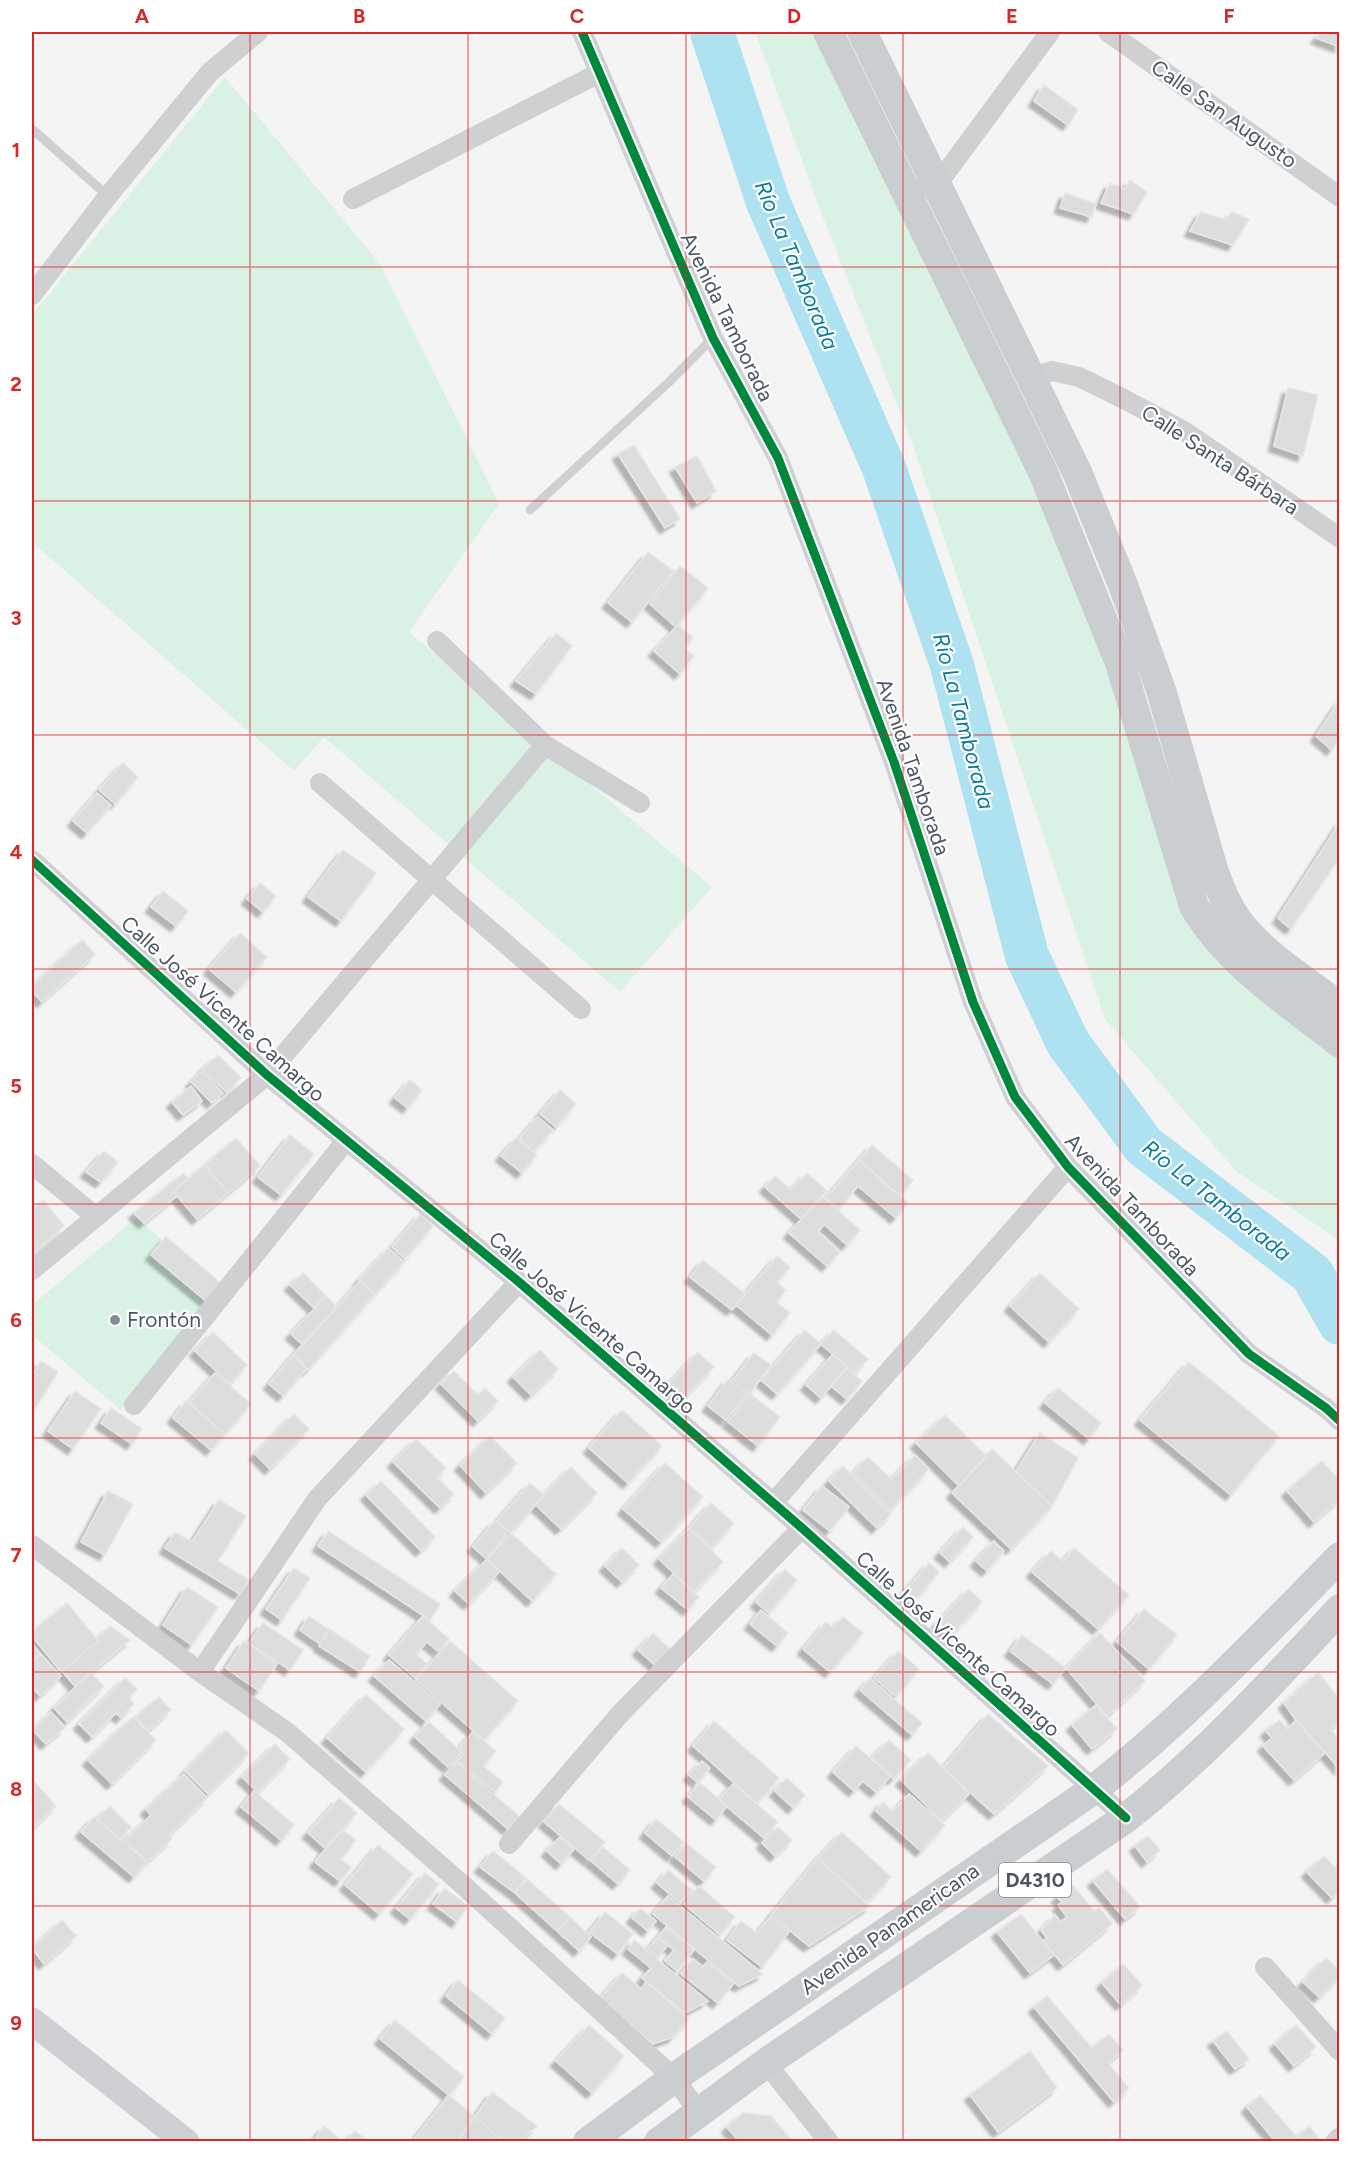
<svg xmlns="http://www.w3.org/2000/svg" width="1371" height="2173" font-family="Figtree,sans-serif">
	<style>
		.green { fill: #d9f2e3 }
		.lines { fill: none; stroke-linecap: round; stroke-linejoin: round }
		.river { stroke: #aee2f0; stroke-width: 44 }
		.building { fill: #ddddde; stroke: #e5e6e7; stroke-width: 1.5; filter: url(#shadow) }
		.service { stroke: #ced0d2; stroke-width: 9 }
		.minor { stroke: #ced0d2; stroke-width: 20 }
		.secondary { stroke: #ced0d4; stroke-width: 27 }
		.primary { stroke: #caced1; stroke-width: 30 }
		.cycleway-casing { stroke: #fff; stroke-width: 13 }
		.cycleway { stroke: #00873e; stroke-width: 9 }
		.grid { fill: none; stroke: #d62828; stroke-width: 1.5; stroke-opacity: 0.55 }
		.poi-dot { fill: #868d94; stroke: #fff; stroke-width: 2 }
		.labels { text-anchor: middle; stroke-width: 4.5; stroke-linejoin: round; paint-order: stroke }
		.shield { fill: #fff; stroke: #808990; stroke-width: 1.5 }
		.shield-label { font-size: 20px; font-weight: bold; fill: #4a5661 }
		.street-label { font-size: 21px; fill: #4a5661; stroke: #fff }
		.poi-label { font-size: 21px; fill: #4a5661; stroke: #fff; text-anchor: start }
		.water-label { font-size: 22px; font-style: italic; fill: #0c7c9b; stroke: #fff }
		.neatline { fill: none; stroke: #d62828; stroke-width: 2 }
		.grid-label { font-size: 20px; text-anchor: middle; font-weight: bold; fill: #d62828 }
	</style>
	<defs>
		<filter id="shadow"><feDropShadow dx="-5.5" dy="5.5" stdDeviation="1.5" flood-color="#0004"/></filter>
	</defs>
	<rect width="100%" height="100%" fill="#f4f4f4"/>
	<path class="green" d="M755,32h58l242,499 173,440 111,87v182l-103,-69 -131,-152 -195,-582 -88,-222z
		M225,77l155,187 119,240 -90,128 303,255 -92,105 -296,-255 -30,34 -262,-229v-227z
		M136,1218l87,73 -102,119 -89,-75v-30z"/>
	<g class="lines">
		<path class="river" d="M712,32l56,170 116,266 68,197 75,291 41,87 76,103 168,128 28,49"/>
	</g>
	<path class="building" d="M1322,32h18v15l-24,-9z
		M1044,85l34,25 -10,15 -34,-24z
		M1130,180l17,12 -13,22 -33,-11 9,-20 15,6z
		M1065,193l31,11 -4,13 -32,-9z
		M1201,212l25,8 6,-8 17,7 -16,26 -43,-14z
		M1288,388l30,7 -15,61 -29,-10z
		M634,445l46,74 -15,9 -47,-74z
		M697,456l19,35 -19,12 -22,-36z
		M648,552l25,19 -41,51 -24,-19z
		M680,566l28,22 -32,39 -26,-23z
		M678,625l15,13 -9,10 10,8 -14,18 -26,-23z
		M556,633l16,13 -36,48 -20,-13z
		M1340,700v36l-8,14 -16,-14z
		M123,763l15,14 -23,27 -16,-14z
		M97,793l14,12 -24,28 -14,-12z
		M1340,822v35l-49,72 -13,-11z
		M343,850l33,23 -35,48 -33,-24z
		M260,883l16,13 -13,16 -16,-13z
		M163,891l25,20 -12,15 -25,-19z
		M240,933l27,24 -31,35 -27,-23z
		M82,940l13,14 -53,48 -10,-11v-5z
		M218,1055l23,23 -15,14 -23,-23z
		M202,1071l21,22 -11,10 -21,-21z
		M410,1080l12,10 -14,18 -13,-10z
		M191,1086l11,15 -19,14 -11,-13z
		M560,1090l16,14 -20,23 -16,-13z
		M538,1117l15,13 -20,22 -14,-13z
		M290,1135l24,19 -33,41 -23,-18z
		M236,1138l24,28 -32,27 -23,-28z
		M516,1138l21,17 -15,18 -21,-17z
		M872,1145l41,35 -14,16 -40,-36z
		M104,1151l14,11 -17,20 -15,-10z
		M859,1160l49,43 -12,15 -38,-32 -19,23 -13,-11z
		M205,1165l23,28 -31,26 -24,-28z
		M184,1173l4,6 -15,12 4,5 -33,27 -10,-10z
		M807,1173l20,18 -26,28 -36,-32 10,-11 16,14z
		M822,1196l38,34 -13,15 -23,-21 -6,8 22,20 -13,14 -38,-33z
		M43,1200l21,26 -32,28v-45z
		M420,1214l13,12 -28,33 -13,-12z
		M166,1237l55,46 -15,18 -55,-46z
		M389,1248l15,14 -29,32 -16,-14z
		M777,1256l13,11 -13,15 9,8 -10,12 14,11 -18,22 -36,-30z
		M703,1260l42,34 -13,16 -42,-33z
		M303,1273l23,23 -12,12 -24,-23z
		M1040,1273l39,36 -30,33 -39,-36z
		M360,1281l15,13 -67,76 -15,-15z
		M326,1296l11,11 -34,38 -12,-11z
		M805,1330l16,14 -44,50 -16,-14z
		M834,1330l34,29 -13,14 -34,-29z
		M213,1332l34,33 -17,19 -35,-33z
		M540,1350l18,19 -27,26 -18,-18z
		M698,1352l16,15 -32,33 -15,-14z
		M754,1353l17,12 -21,29 -17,-14z
		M833,1354l15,13 -27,31 -15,-13z
		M293,1355l14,13 -24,28 -14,-12z
		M41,1361l17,11 -26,41v-37z
		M1189,1362l90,74 -48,59 -91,-75z
		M846,1368l16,13 -15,18 -16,-13z
		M454,1371l24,24 7,-7 13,13 -20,20 -37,-37z
		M215,1373l36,31 -26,30 -36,-31z
		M728,1379l19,15 -21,26 -18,-14z
		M1058,1388l43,35 -12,16 -44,-36z
		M75,1391l26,18 -28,40 -25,-18z
		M750,1394l30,23 -22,29 -30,-24z
		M186,1401l39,33 -14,16 -38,-32z
		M111,1408l31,21 -10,15 -31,-21z
		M622,1410l40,36 -34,37 -39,-35z
		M294,1414l15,15 -39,40 -15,-15z
		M945,1415l42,42 -28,29 -43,-43z
		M1040,1433l38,25 -26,48 -36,-35z
		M490,1436l27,27 -31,30 -26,-28z
		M416,1439l30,29 -9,9 17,17 -14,14 -47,-46z
		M992,1449l60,57 -41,43 -59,-56z
		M915,1455l14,14 -39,41 -37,-37 15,-16 23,22z
		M1322,1461l18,20v18l-26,23 -27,-31z
		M665,1463l38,34 -42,45 -38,-33z
		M843,1466l48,48 -14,14 -48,-47z
		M571,1467l26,26 -36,36 -26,-25z
		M381,1481l54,56 -14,14 -55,-56z
		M530,1483l14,12 -33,38 -14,-12z
		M822,1486l27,21 -19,24 -27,-21z
		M108,1491l25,13 -28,51 -24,-13z
		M219,1500l27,16 -28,45 31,19 -9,14 -75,-46 10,-16 17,10z
		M711,1503l23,20 -22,25 -23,-20z
		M494,1521l14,11 -21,27 -14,-12z
		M963,1527l10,10 -23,25 -10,-9z
		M689,1528l34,34 -29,30 -35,-33z
		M328,1531l112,73 -10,16 -112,-74z
		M511,1533l45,41 -24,27 -45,-42z
		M994,1541l10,10 -17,20 -11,-10z
		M622,1548l17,17 -17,17 -17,-16z
		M1074,1548l55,47 -31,34 -66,-57 19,-21 12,10z
		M487,1559l12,13 -30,32 -14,-13z
		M929,1563l10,9 -27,32 -10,-9z
		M294,1568l16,10 -28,42 -16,-11z
		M785,1569l12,11 -28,33 -13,-11z
		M673,1574l26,23 -11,13 -27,-22z
		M187,1587l31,20 -26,38 -29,-20z
		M969,1589l13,13 -32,34 -13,-13z
		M67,1603l31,38 -37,31 -29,-36v-4z
		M1144,1609l33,26 -28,34 -32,-27z
		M761,1610l27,23 -11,13 -27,-22z
		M309,1616l20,14 -9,14 -20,-14z
		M423,1616l26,23 -11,12 -11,-9 -11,12 11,10 -12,14 -26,-23z
		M843,1617l20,16 -33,39 -27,-23 23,-27 7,6z
		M263,1623l40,27 -13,20 -41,-27z
		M110,1626l20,14 -55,46 -13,-15 36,-30 -2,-2z
		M329,1629l41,27 -10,16 -41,-26z
		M653,1633l18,17 -15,16 -18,-16z
		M1100,1633l45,48 -38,35 -41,-48z
		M1022,1635l44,33 -13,16 -43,-33z
		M244,1641l33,23 -18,27 -33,-23z
		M450,1641l68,60 -34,39 -68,-60z
		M32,1644l8,9 -8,8z
		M898,1651l21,18 -23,28 -22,-19z
		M41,1654l20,22 -21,20 -8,-9v-24z
		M389,1660l51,44 -14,17 -52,-45z
		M90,1672l14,14 -37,36 -13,-14z
		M1318,1672l22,28v21l-10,8 10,11v29l-44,-49 -12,-17z
		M125,1678l12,11 -8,9 5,6 -13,14 -5,-5 -24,24 -13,-13z
		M870,1678l52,45 -10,12 -52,-45z
		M366,1695l38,34 -38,43 -39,-34z
		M159,1697l12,13 -23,21 -12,-14z
		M1096,1705l21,24 -25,20 -20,-24z
		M51,1712l14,15 -19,17 -14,-15z
		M988,1714l60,52 -54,48 -51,-46z
		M133,1717l23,23 -44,44 -24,-24z
		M1279,1720l8,9 9,-9 29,33 -31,27 -31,-34 9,-8 -6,-7z
		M714,1721l65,57 -22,25 -64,-57z
		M429,1722l33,30 -14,15 -33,-30z
		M226,1730l23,23 -41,41 -23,-23z
		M473,1732l23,19 -13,15 20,16 -8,10 -38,-31 8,-9 -5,-5z
		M889,1740l22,20 -18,19 -21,-21z
		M275,1744l15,15 -32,33 -16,-15z
		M856,1746l35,30 -15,16 -13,-11 -9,10 -21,-19z
		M928,1753l41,41 -27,27 -41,-41z
		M702,1761l8,7 -13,14 -8,-7z
		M456,1762l63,54 -11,13 -63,-54z
		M184,1774l23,24 -38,37 3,4 -25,23 -22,-22 26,-25 -5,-6z
		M787,1778l18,17 -12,13 -18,-17z
		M32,1779l24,27 -24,23z
		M700,1783l27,23 -11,14 -28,-23z
		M733,1784l45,38 -14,16 -45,-38z
		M254,1791l40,34 -13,15 -40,-33z
		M909,1794l36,31 -24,26 -45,-40 7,-9 10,10z
		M339,1798l18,15 -31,36 -18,-16z
		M559,1804l46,38 -16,18 -45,-38z
		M110,1806l21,21 -11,12 -23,-20z
		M94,1817l53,45 -13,15 -53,-45z
		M656,1819l28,23 -12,14 -27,-23z
		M778,1827l14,13 -17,16 -13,-13z
		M341,1829l15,11 -15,19 10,8 -11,14 -25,-19z
		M842,1832l49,45 -25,26 -48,-45z
		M1148,1836l12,14 -13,12 -12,-16z
		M560,1837l14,12 -13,15 -14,-13z
		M686,1843l30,24 -12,14 -29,-24z
		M378,1845l35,29 -34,40 -34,-29z
		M603,1847l27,23 -12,14 -27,-23z
		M493,1851l33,27 -11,15 -35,-26z
		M1324,1856l11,11 5,-5v28l-8,8 -25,-26z
		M818,1858l52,48 -61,40 -38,-31z
		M1107,1869l33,38 -15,12 -32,-38z
		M668,1870l24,20 -12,13 -23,-20z
		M425,1873l14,11 -29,35 -14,-11z
		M527,1879l43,38 -13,14 -42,-38z
		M1072,1884l22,27 5,-4 13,17 -49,41 -20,-24 4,-3 -6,-8 14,-15 5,7 7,-5 -9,-12 4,-3 -5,-5z
		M699,1886l36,31 -15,18 -36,-31z
		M444,1888l24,18 -11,16 -24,-18z
		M668,1896l95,78 -24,12 -86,-72z
		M640,1908l16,13 -8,10 -16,-13z
		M605,1912l28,22 -15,20 -29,-22z
		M1021,1914l33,41 -24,18 -33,-41z
		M570,1917l21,20 -12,14 -22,-20z
		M770,1917l19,15 -27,35 -35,-27 14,-19 16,12z
		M62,1920l14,16 -32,28 -12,-16z
		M666,1927l28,23 -17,21 -12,-10 9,-11 -16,-13z
		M657,1938l10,8 -9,11 -10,-8z
		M634,1940l74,61 -23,12 -43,-35 9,-10 -23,-19z
		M1326,1958l14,13v5l-21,21 -16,-15z
		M693,1959l10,8 4,-5 27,21 -16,20 -37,-29z
		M1123,1964l19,21 -21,20 -19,-22z
		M622,1973l19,16 5,-7 43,37 -16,18 -20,7 -53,-45z
		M458,1980l47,38 -13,16 -46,-38z
		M1047,1996l45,52 17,-14 14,16 -15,13 21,25 -15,14 -80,-95z
		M395,2020l69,57 -15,18 -69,-56z
		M589,2025l35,31 -32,37 -36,-32z
		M1296,2025l20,22 -22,19 -19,-22z
		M1227,2031l22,28 -14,10 -22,-28z
		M1030,2051l27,37 -59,44 -28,-37z
		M492,2092l45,34 -18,16h-62z
		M449,2095l52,44 -3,3h-86z
		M1260,2095l37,42 12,-11 13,16h-46l-29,-35z
		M743,2113l28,3 22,26h-53l-13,-15z
		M324,2126l16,13 -2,3h-25z
		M355,2131l14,11 -22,-1z"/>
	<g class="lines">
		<path class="service" d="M32,129l76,67
			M530,510l139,-128 44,-44"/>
		<path class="minor" d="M582,32l131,306 65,120 116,304 79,240 42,95 53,70 181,187 77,54 14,13
			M1108,32l232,165
			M925,186l20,-12 105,-142
			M353,199l246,-126
			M32,295l76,-99 102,-124 48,-40
			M1031,378l21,-7 27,6 43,21 62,33 156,107
			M437,641l108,104 95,58
			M320,783l261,226
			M32,860l235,215 252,207 283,246 324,290
			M32,1164l64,53
			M32,1270l235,-195 278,-330
			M134,1405l211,-263
			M773,1503l295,-336
			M32,1545l168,127 87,60 176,153 211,193 24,33
			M200,1672l117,-173 202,-217
			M509,1844l111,-130 182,-186
			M1265,1967l75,84
			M766,2063l63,79
			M1335,2142l5,-5"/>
		<path class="secondary" d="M32,2021l154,121"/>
		<path class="primary" d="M828,32l215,440 77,191 74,243c34,58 93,95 146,137
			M862,32l215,440 46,113 38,105 52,179c6,18 13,35 24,51 26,35 68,60 103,87
			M588,2142l86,-64 419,-288c90,-70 167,-152 247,-233
			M659,2142l107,-79 360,-245c79,-62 145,-135 214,-209"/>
		<g class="cycleway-casing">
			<path id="cycleway" d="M582,32l131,306 65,120 116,304 79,240 42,95 53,70 181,187 77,54 14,13
				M32,860l235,215 252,207 283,246 324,290"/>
		</g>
		<use href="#cycleway" class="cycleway"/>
	</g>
	<path class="grid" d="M250,32v2110M468,32v2110M686,32v2110M903,32v2110M1120,32v2110M32,267h1308M32,501h1308M32,735h1308M32,969h1308M32,1204h1308M32,1438h1308M32,1672h1308M32,1906h1308"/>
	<circle class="poi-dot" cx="115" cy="1320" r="6"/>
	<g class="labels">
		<rect class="shield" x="999" y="1863" width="72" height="34" rx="4.5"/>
		<g class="shield-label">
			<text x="1035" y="1887">D4310</text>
		</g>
		<g class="street-label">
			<text transform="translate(1224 114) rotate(35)" y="7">Calle San Augusto</text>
			<text transform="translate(727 317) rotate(64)" y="7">Avenida Tamborada</text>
			<text transform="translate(1220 460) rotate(33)" y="7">Calle Santa Bárbara</text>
			<text transform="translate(913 767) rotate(71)" y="7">Avenida Tamborada</text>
			<text transform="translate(223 1009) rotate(42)" y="7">Calle José Vicente Camargo</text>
			<text transform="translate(1132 1205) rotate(47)" y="7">Avenida Tamborada</text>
			<text transform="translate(592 1323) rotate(41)" y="7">Calle José Vicente Camargo</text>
			<text transform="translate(958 1644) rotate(42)" y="7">Calle José Vicente Camargo</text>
			<text transform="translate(890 1929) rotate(-35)" y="7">Avenida Panamericana</text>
		</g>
		<g class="poi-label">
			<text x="127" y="1327">Frontón</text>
		</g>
		<g class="water-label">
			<text transform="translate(797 265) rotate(67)" y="8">Río La Tamborada</text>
			<text transform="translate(964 721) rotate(75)" y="8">Río La Tamborada</text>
			<text transform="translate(1217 1200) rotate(38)" y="8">Río La Tamborada</text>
		</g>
	</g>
	<rect width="1371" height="2173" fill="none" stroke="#ffffff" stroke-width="66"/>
	<rect x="33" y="33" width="1305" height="2107" class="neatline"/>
	<g class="grid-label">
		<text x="142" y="23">A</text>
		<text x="359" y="23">B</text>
		<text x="577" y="23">C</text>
		<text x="794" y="23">D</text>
		<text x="1012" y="23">E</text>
		<text x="1229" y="23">F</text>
		<text x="16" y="157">1</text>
		<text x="16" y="391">2</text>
		<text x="16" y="625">3</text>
		<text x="16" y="859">4</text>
		<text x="16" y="1093">5</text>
		<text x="16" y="1327">6</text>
		<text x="16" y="1562">7</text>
		<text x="16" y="1796">8</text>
		<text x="16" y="2030">9</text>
	</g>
</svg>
